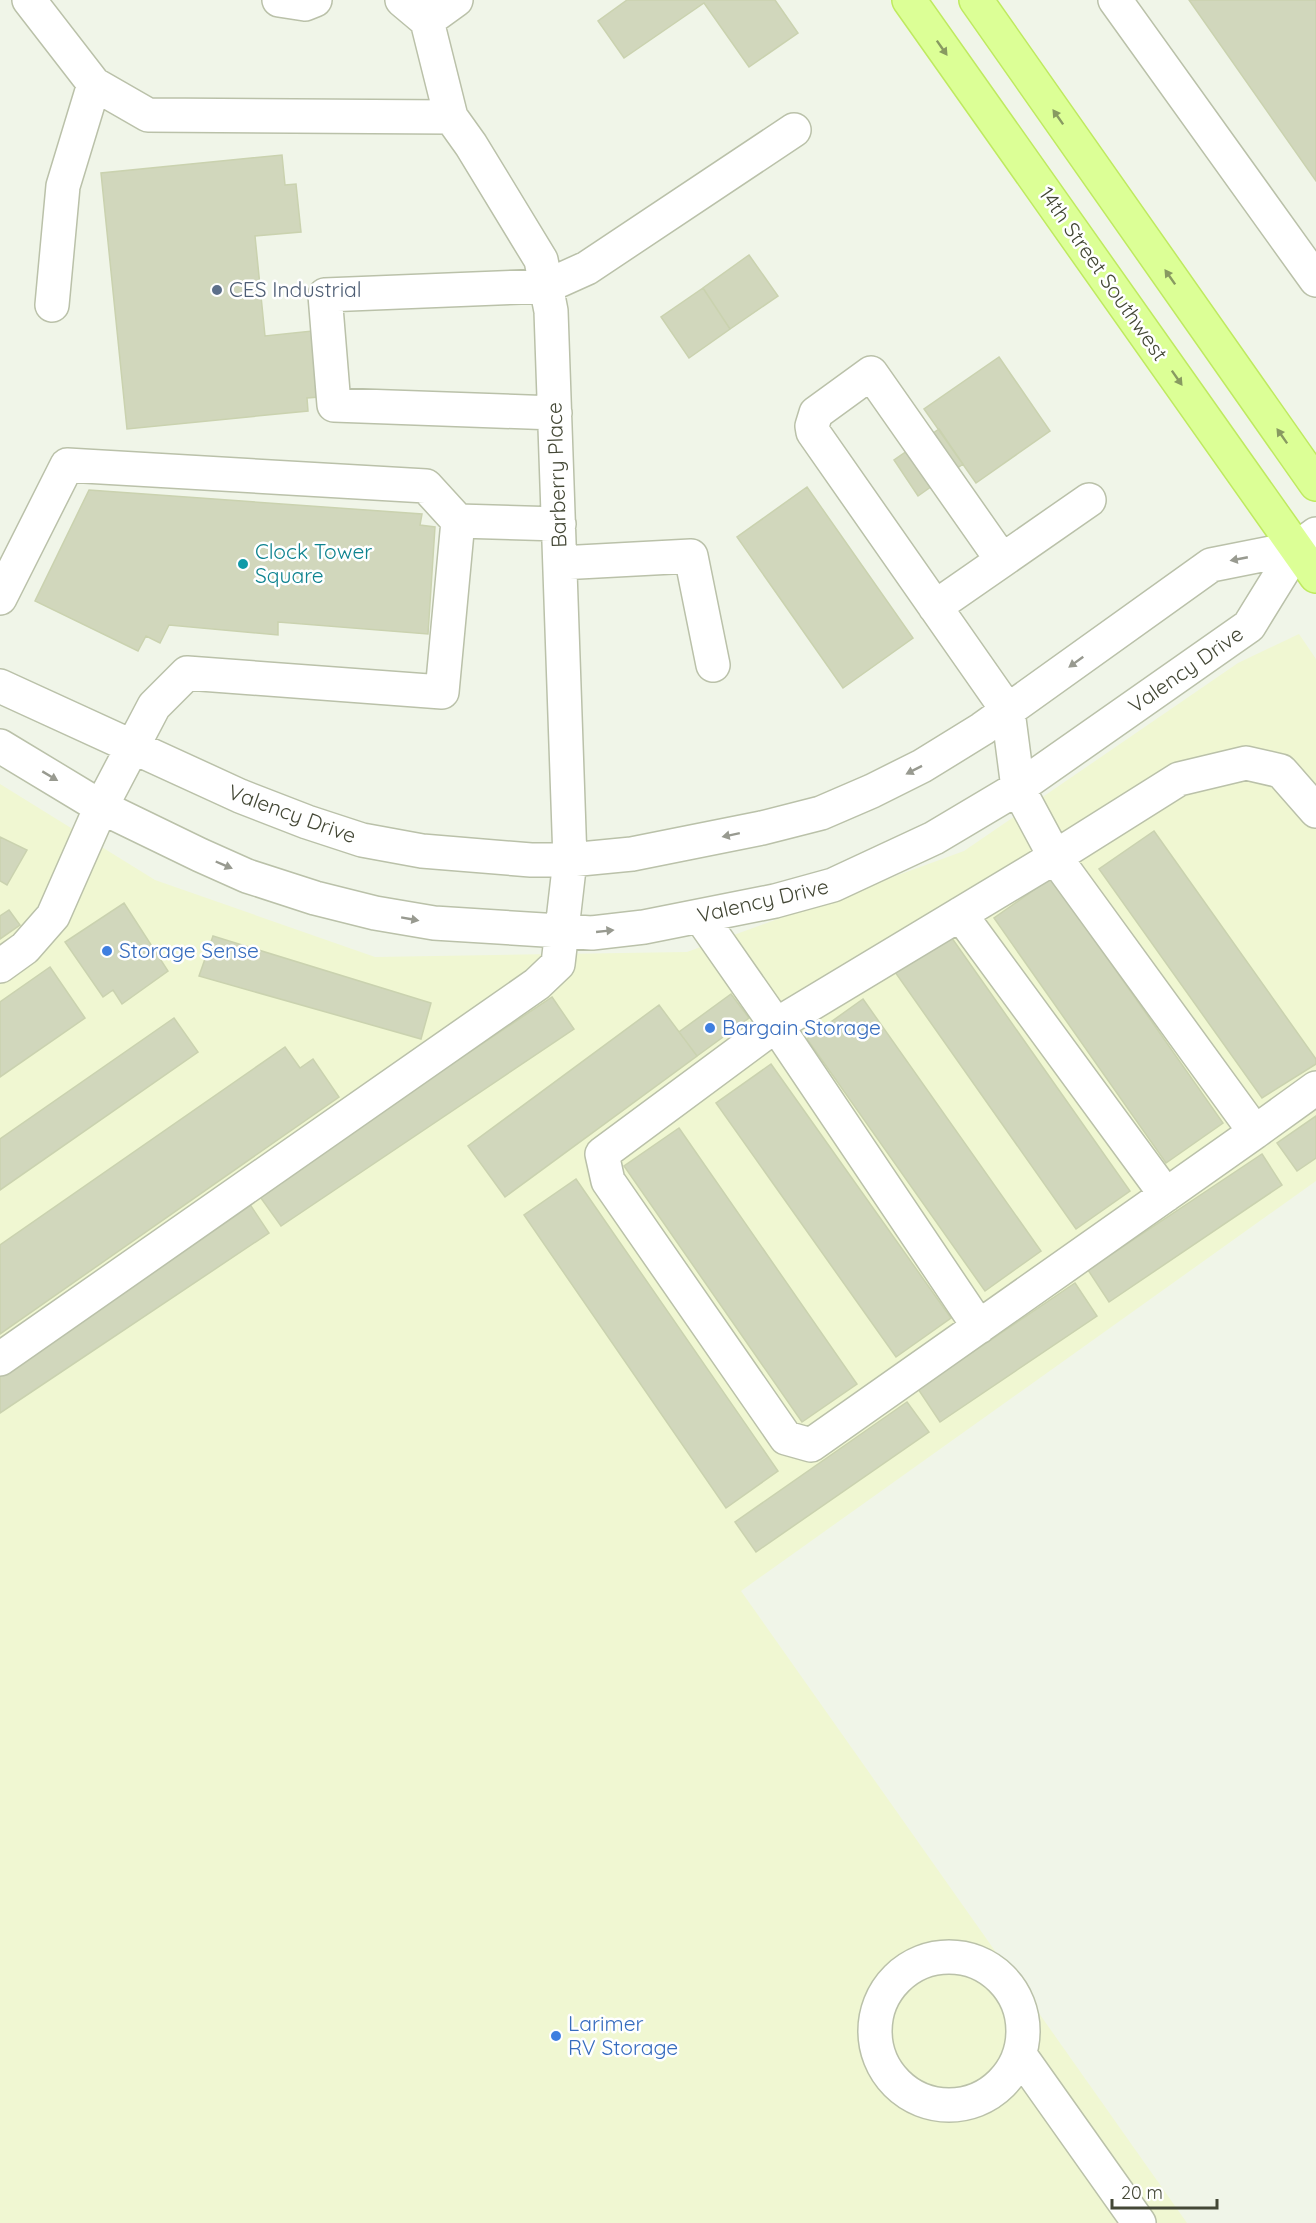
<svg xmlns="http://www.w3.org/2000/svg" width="1316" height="2223" font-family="Quicksand,sans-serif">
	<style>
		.commercial { fill: #f0f7d2 }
		.building { fill: #d1d7bc; stroke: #cad2af; stroke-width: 1.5 }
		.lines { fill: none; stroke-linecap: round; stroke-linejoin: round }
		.minor-casing { stroke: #bac1a9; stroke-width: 36 }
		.major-casing { stroke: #bfea60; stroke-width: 36 }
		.minor { stroke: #fff; stroke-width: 33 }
		.major { stroke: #dcff96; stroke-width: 33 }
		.oneway { fill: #889a61 }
		.oneway2 { fill: #989a90 }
		.service-dot { fill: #5c6f8a; stroke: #fff; stroke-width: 2 }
		.culture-dot { fill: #0f9aa8; stroke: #fff; stroke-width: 2 }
		.shop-dot { fill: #3f7fe0; stroke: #fff; stroke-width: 2 }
		.labels { text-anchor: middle; stroke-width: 5; stroke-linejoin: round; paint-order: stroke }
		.street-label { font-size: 21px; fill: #444836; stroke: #fff }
		.service-label { font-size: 21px; fill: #4e5e75; stroke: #fff; text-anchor: start }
		.culture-label { font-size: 21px; fill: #0d838f; stroke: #fff; text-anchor: start }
		.shop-label { font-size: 21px; fill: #366cbe; stroke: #fff; text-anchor: start }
	</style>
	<rect width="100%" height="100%" fill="#f0f5e8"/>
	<path class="commercial" d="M1299,634l17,25v522l-575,410 446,632h-1187v-1439l155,96 220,77 312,-5 277,-101 274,-188z"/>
	<path class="building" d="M627,0h148l23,33 -49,34 -45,-64 -80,55 -26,-37z
		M1189,0h127v181z
		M282,155l3,30 11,-1 5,48 -46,4 10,100 47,-5 7,66 -12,1 1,13 -181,18 -26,-256z
		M749,255l29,41 -48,33 -27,-41z
		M703,288l27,41 -41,29 -28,-41z
		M999,357l51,74 -74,52 -52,-74z
		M939,429l24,35 -45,32 -24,-36z
		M807,487l106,151 -70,50 -106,-151z
		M89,490l333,24 -2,11 15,2 -7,107 -150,-12v13l-109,-10 -9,18 -14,-7 -8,15 -103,-50z
		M1154,831l162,228v5l-54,34 -163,-229z
		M0,837l27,13 -20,35 -7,-4z
		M1051,878l172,245 -57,40 -172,-245z
		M124,903l44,68 -46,33 -9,-14 -10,7 -38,-55z
		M9,910l11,15 -20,14v-23z
		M949,934l181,257 -54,38 -181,-257z
		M213,936l218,67 -10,36 -222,-63z
		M50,967l35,51 -85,59v-75z
		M731,994l18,24 -52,38 -18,-24z
		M552,997l22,32 -293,197 -23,-32z
		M863,999l178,252 -56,40 -178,-252z
		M659,1005l38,51 -192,141 -37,-51z
		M174,1018l24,34 -198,138v-51z
		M285,1047l15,21 13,-9 26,38 -339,237v-89z
		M771,1064l180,254 -55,39 -180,-254z
		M1316,1116v42l-19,13 -20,-28z
		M679,1128l178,256 -55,38 -178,-256z
		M1262,1154l20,31 -173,117 -21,-32z
		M576,1179l202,292 -52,37 -202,-293z
		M247,1200l22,33 -269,180v-47z
		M1075,1283l22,33 -157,106 -22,-33z
		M907,1402l22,30 -173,120 -21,-30z"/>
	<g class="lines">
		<g class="minor-casing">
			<path id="minor" d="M29,0l65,84 54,31 303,2
				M279,0l26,4 10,-4
				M1115,0l201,280
				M427,21l29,-21
				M52,305l11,-119 31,-102
				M555,413l-221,-8 -9,-110 222,-9 40,-18 207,-138
				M560,563l131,-7 22,109
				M0,598l67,-133 359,21 32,35 101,3
				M935,607l154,-107
				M0,686l240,110 67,26 55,18 60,11 109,9h39l62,-6 130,-26 59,-15 51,-22 50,-25 60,-37 229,-164 86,-17
				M0,746l101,61 99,48 47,21 68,22 60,15 59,10 158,10 52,-6 131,-26 58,-16 101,-47 84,-50 231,-162 48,-78 19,-14
				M960,914l206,281
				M700,916l76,109 279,-168 -37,-69 -10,-77 -195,-279 -1,-6 4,-13 55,-40 131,187
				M0,966l25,-18 28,-32 48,-109 53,-101 33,-33 255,19 16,-171
				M1255,1132l61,-44
				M979,1327l-203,-302 -174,129 6,27 178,257 25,7 444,-313 -200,-275 124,-78 67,-16 35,8 35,40
				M0,1359l537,-375 21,-20 12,-104 -19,-549 -10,-51 -70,-115 -20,-28 -24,-96 -25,-21
				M875 2031a74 74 0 1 1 148 0a74 74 0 1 1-148 0Z
				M1020,2055l119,168"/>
		</g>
		<g class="major-casing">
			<path id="major" d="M909,0l407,576
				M976,0l340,484"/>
		</g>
		<use href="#minor" class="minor"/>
		<use href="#major" class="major"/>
	</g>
	<defs><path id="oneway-solid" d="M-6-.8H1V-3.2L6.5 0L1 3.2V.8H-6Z" transform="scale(1.5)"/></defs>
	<g class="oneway">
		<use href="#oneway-solid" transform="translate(942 48) rotate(55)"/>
		<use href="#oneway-solid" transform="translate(1058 117) rotate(-125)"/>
		<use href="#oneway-solid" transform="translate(1170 277) rotate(-125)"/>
		<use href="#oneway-solid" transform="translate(1177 378) rotate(55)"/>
		<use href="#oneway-solid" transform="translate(1282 436) rotate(-125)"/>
	</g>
	<g class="oneway2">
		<use href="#oneway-solid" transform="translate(1239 559) rotate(169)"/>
		<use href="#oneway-solid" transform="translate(1076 662) rotate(144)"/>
		<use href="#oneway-solid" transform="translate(914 770) rotate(153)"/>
		<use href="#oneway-solid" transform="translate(50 776) rotate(31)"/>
		<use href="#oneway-solid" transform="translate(731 835) rotate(168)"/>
		<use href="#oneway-solid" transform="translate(224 865) rotate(23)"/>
		<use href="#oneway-solid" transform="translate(410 919) rotate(10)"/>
		<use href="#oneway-solid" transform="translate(605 931) rotate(-6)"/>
	</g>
	<circle class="service-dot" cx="217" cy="290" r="6"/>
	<circle class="culture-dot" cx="243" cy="564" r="6"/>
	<g class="shop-dot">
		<circle cx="107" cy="951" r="6"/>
		<circle cx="710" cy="1028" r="6"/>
		<circle cx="556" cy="2036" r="6"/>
	</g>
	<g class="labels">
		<g class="street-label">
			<text transform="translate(1103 274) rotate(55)" y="7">14th Street Southwest</text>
			<text transform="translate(557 475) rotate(-92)" y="7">Barberry Place</text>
			<text transform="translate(1186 670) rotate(-35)" y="7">Valency Drive</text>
			<text transform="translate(292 814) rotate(20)" y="7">Valency Drive</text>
			<text transform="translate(763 901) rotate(-13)" y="7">Valency Drive</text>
		</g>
		<g class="service-label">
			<text x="229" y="297">CES Industrial</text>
		</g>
		<g class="culture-label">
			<text x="255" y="559">Clock Tower<tspan x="255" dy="24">Square</tspan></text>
		</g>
		<g class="shop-label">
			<text x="119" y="958">Storage Sense</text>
			<text x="722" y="1035">Bargain Storage</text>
			<text x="568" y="2031">Larimer<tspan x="568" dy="24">RV Storage</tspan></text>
		</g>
	</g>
	<path d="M1112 2199v9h105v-9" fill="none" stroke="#444836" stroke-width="3"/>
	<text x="1121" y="2199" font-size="18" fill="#444836" stroke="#ffffff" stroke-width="4.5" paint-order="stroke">20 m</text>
</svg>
